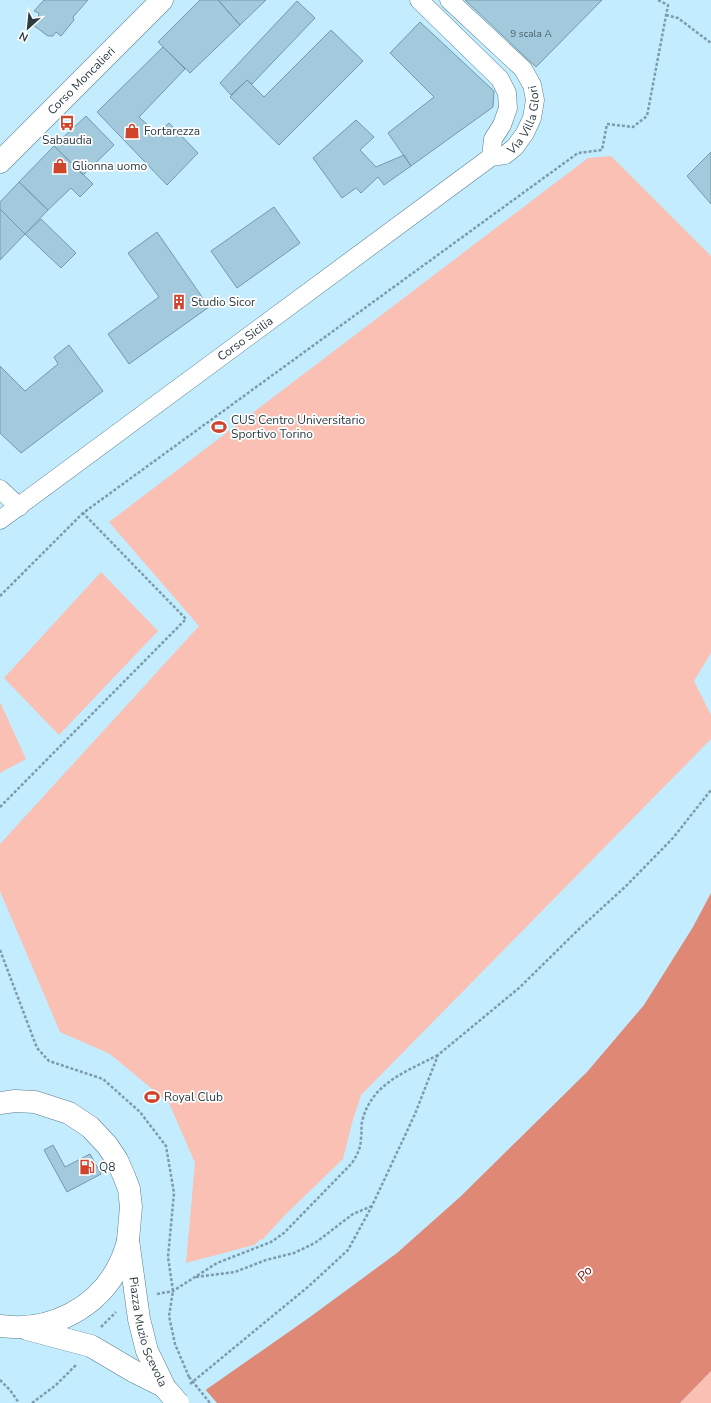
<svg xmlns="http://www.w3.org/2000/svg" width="711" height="1403" font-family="'Nunito Sans',sans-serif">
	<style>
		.green { fill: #fac0b4 }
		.water { fill: #df8876 }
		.pier { fill: #c3ecfe }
		.building { fill: #a3cadc; stroke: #7399aa }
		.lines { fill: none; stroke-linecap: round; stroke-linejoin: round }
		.street-casing { stroke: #587d8d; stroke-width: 19 }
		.secondary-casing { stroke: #587d8d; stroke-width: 23 }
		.path { stroke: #7d9ba8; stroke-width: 2.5; stroke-dasharray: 3 2; stroke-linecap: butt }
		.street { stroke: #fff; stroke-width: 18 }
		.secondary { stroke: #fff; stroke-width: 22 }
		.secondary-bridge-casing { stroke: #587d8d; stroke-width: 23; stroke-linecap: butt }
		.path-bridge { stroke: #7d9ba8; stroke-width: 2.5; stroke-dasharray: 3 2; stroke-linecap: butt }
		.secondary-bridge { stroke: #fff; stroke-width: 22 }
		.labels { text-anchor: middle; stroke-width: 3.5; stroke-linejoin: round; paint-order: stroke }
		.number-label { font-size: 10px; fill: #4a6069 }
		.street-label { font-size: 12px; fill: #2c3c43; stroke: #fff }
		.poi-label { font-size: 12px; fill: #2c3c43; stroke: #fff; text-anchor: start }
		.water-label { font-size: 13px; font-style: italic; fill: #780e00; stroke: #fff }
	</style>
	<rect width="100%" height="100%" fill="#c3ecfe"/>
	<path class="green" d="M611,156l100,100v397l-17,28 17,34v24l-350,356 -9,28 -9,36 -57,55 -24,26 -1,-1 -7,6 -68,18 9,-100 -26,-60 -59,-49 -50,-22 -60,-141v-47l199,-218 -90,-104 479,-364z
		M101,572l57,59 -99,104 -55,-57z
		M0,702l26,57 -26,14z
		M711,1371v32h-31z"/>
	<path class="water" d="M711,893v478l-31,32h-493l123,-86 87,-64 63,-56 127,-125 57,-67 49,-78z"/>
	<path class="pier" d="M204,1388l13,15h-32l1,-2z"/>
	<path class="building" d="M44,0h44l-15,17 1,3 -13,16 -5,-4 -3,4h-5l-15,-11 5,-7 1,-5 -5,-2z
		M200,0h18l22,25 -50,48 -32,-31z
		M218,0h48l-26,25z
		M465,0h137l-66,67z
		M297,1l18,17 -63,66 -5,-4 -16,15 -11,-12z
		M420,22l74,69 -1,16 -82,59 -23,-33 46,-36 -44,-44z
		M331,30l32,31 -84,84 -49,-48 17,-17 17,17z
		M163,47l22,22 -46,48 18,17 12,-11 29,30 -31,32 -70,-73z
		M86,116l28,29 -31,30 -29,-29z
		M356,120l18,17 -14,13 16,17 28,-12 7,11 -27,19 -6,-8 -17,16 -5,-5 -14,10 -29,-40z
		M54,146l39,38 -13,13 -9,-9 -23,22 -29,-28z
		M711,152v52l-24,-28z
		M19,182l29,28 -23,24 -25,-25v-7z
		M274,207l26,36 -63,45 -26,-37z
		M0,209l25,25 -25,26z
		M41,219l35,34 -15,15 -36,-34z
		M157,232l52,75 -80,57 -21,-30 51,-37 -31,-44z
		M69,345l34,46 -82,62 -21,-20v-67l25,25 33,-27 -4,-7z
		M53,1145l12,22 25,-13 11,20 -34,18 -23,-42z"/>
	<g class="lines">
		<g class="street-casing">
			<g id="street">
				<path d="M419,0l81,79 7,14 1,15 -6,17 -9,14 -2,18"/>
				<path d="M0,489l19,18"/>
				<path id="s1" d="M0,520l491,-363 14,-2 10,-8 10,-14 7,-15 3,-18 -3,-15 -9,-16 -74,-69"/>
			</g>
		</g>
		<g class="secondary-casing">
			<g id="secondary">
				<path id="s2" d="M0,162l162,-162"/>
				<path id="s3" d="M0,1103l15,-2 20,1 34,11 21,14 17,18 10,15 7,16 5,13 2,18 -3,33 11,79 8,32 18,37"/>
				<path d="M0,1326c50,7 100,-18 121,-65 3,-6 5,-13 7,-20"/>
				<path d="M27,1329l64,17 44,26 28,14"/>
			</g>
		</g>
		<path class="path" d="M666,15l12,3 33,25
			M0,596l83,-83
			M0,807l186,-188 -103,-106 495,-360 24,-3 5,-26 26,3 14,-11 21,-111 -10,-5
			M0,950l37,98 12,13 54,18 37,33 26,34 8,47 -6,64 5,34 -4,25 6,28 14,33
			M196,1277l39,-5 31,-12 28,-7 21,-10 38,-29 19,-8
			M157,1294l16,-3 44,-28 54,-21 13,-9 68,-70c5,-8 9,-15 9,-25 1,-6 0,-11 1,-16 9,-39 44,-50 76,-67
			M101,1327l15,-15
			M0,1380l10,10 9,13
			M190,1384l119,-98 39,-36 24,-44 43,-92 23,-59 81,-67 59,-58 48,-44 47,-48 38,-48
			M32,1403l24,-18 21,-21"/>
		<use href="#street" class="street"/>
		<use href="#secondary" class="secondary"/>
		<g class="secondary-bridge-casing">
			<path id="secondary-bridge" d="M165,1388l13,15"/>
		</g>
		<path class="path-bridge" d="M189,1377l21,26"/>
		<use href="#secondary-bridge" class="secondary-bridge"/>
	</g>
	<defs>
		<g id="bus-bare" transform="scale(1.2)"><path d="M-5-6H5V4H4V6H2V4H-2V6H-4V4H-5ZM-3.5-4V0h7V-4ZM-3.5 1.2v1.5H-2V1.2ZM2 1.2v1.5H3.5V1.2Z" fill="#d0442c" stroke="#fff" stroke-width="2.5" paint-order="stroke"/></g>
		<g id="shop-bare" transform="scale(1.2)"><path d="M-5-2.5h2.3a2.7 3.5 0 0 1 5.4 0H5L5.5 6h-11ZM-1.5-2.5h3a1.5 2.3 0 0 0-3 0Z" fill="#d0442c" stroke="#fff" stroke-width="2.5" paint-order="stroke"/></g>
		<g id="building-bare" transform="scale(1.2)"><path d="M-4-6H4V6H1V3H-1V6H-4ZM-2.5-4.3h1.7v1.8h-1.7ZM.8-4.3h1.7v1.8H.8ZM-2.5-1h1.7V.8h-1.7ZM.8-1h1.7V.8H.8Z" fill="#d0442c" stroke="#fff" stroke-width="2.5" paint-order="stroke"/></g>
		<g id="stadium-bare" transform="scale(1.2)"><path d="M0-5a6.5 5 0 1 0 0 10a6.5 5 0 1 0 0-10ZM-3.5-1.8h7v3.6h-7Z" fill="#d0442c" stroke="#fff" stroke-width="2.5" paint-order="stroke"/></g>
		<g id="fuel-bare" transform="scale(1.2)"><path d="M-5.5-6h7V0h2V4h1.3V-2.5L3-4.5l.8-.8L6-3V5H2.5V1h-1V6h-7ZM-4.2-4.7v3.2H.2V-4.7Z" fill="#d0442c" stroke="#fff" stroke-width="2.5" paint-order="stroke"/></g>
	</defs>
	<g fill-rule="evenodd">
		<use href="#bus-bare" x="67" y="123"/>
		<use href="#shop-bare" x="132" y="131"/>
		<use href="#shop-bare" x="60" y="166"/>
		<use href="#building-bare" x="179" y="302"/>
		<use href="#stadium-bare" x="219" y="427"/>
		<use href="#stadium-bare" x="152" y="1097"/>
		<use href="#fuel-bare" x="87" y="1167"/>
	</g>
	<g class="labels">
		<g class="number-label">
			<text x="531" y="37">9 scala A</text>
		</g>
		<g class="street-label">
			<text dy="4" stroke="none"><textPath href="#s2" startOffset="115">Corso Moncalieri</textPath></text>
			<text dy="4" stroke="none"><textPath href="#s1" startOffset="667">Via Villa Glori</textPath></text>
			<text dy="4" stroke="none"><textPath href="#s1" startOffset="305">Corso Sicilia</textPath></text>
			<text dy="4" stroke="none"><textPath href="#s3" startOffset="316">Piazza Muzio Scevola</textPath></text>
		</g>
		<g class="poi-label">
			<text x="144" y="135">Fortarezza</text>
			<text x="67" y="144" text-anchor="middle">Sabaudia</text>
			<text x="72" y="170">Glionna uomo</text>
			<text x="191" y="306">Studio Sicor</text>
			<text x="231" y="424">CUS Centro Universitario<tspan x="231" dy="14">Sportivo Torino</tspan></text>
			<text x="164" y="1101">Royal Club</text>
			<text x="99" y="1171">Q8</text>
		</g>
		<g class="water-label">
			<text transform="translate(584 1273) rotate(-48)" y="5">Po</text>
		</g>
	</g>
	<g transform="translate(28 28) rotate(207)" stroke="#ffffff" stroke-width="3" paint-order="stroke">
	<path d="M0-3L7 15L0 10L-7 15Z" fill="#2c3c43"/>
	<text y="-6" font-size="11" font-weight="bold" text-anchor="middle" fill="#2c3c43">N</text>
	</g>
</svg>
